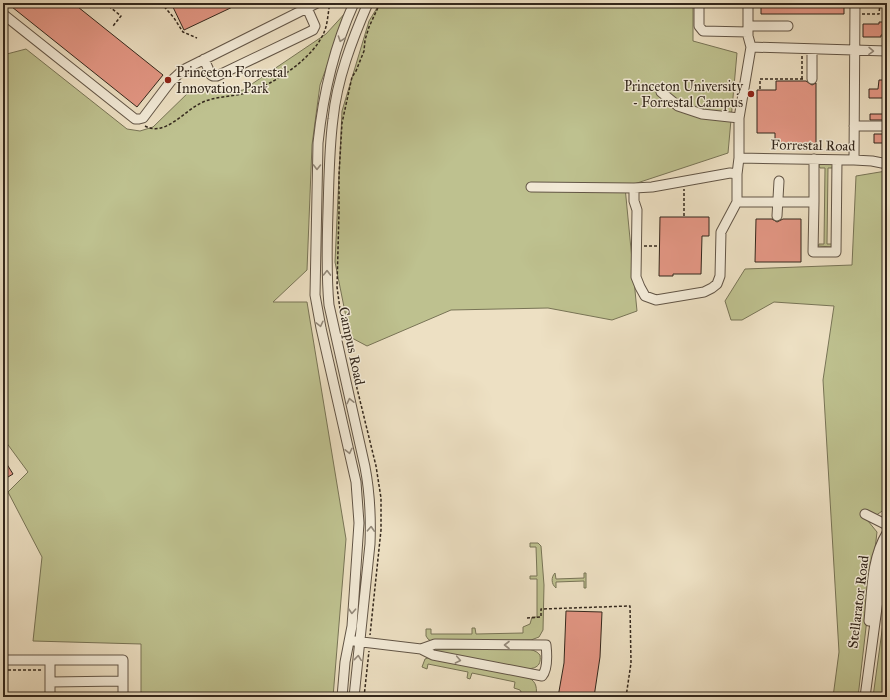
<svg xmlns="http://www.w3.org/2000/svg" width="890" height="700" font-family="'IM FELL Great Primer',serif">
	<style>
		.green { fill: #bec18f; stroke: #787456 }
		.building { fill: #e49785; stroke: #33271c }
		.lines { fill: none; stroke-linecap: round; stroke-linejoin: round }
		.minor-casing { stroke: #625546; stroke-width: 11 }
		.path { stroke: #33271c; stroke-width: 1.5; stroke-dasharray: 3 2; stroke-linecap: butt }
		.minor { stroke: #f3ebd8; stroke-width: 9 }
		.oneway { stroke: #93897a }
		.poi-dot { fill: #8f2418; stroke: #f3ebd8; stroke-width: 1.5 }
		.labels { text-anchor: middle; stroke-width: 3; stroke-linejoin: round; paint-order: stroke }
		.poi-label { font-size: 14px; fill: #33271c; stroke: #f3ebd8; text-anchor: start }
		.street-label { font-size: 14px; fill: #33271c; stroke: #f3ebd8 }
	</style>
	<rect width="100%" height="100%" fill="#ede0c3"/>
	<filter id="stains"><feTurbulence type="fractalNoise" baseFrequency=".005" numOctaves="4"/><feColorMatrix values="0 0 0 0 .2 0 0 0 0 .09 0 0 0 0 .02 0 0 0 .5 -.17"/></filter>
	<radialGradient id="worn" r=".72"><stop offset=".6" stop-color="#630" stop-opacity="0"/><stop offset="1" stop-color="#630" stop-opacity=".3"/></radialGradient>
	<path class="green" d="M380,3h313v38l44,12 -9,100 -103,34 12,124 -25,9 -64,-12 -97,2 -84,36 -17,-9 -15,-75 7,-151 27,-90z
		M347,11l-27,74 -8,60 -5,125 -34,32h34l39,237 -13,158h-192v-53l-108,-3 9,-84 -34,-65 20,-20 -25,-34v-383l23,-6 101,80 13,2 13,-4 39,-38 39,3 12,-2 83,-56z
		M820,164h13v4h-5l-1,76h5v3l-14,-1 1,-2h5l1,-76h-5l-1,-2z
		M886,171l1,1v333l-2,4 -17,12 9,11 -19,165h-25l6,-45 -16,-272 11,-74 -60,-4 -32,18h-11l-6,-19 20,-32 107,-4 4,-89z
		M530,543h8l3,3 3,39 -1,45 -4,7 -8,3 -100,1 -3,-2 -2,-3v-7h5v5h41v-6h3l1,6 47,-1v-6l7,-3 2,-7h5v-38h-7v-3h7l-1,-29h-6z
		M555,573l1,6 28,-1v-5h2v15h-2v-7l-28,1v6c-5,-4 -5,-11 -1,-15z
		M887,594v103h-14z
		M505,648c11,1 28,-2 35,7 2,13 -7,14 -17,14l-89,-18v-1z
		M430,657l99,21c8,4 8,11 7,19h-12l-4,-7 -6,-2 1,-6 -43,-9 -2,6 -3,-1 1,-6 -40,-8 -1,5 -5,-2 3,-8z"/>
	<path class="building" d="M7,3h66l90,72 -26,32z
		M171,3h70l-57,27z
		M761,3h83v11h-83z
		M879,22h8v13h-6v2h-18v-13h16z
		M879,80h8v18h-18v-9h9z
		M776,81h30l6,4 4,-2v61h-41v-11h-18v-43h19z
		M870,114h17v8l-4,-2h-13z
		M874,134h13v9h-13z
		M660,217h49v19h-7l-1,38h-28v2h-14z
		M756,219h16l5,3 6,-3h18v43h-46z
		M3,458l10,16 -10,6z
		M566,611l36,1 -2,45 -6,40h-36l6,-34z"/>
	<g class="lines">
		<g class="minor-casing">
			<path id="minor" d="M699,3v23l4,5 45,1
				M3,14l132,105h4l4,-1 28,-37 12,-11 134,-67
				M748,26h40
				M751,47l136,4
				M812,49v30
				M204,59l7,16 2,1h4l92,-44 4,-2 2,-4 -8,-18
				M661,92l17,14 24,8 37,4
				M854,126h29
				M739,158l115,2 18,1 15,3
				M854,160l1,-157
				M737,174l-7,-1 -78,14 -18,1v13l3,9 -1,67 4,10 5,9 11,4 48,-8 8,-4 5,-4 3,-8 1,-44 16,-30v-28l2,-16v-40l12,-71 -3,-11v-33
				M531,187l103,1
				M737,202h77v-43
				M814,202l-1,50h23l1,-92
				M777,216l2,-35
				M865,514l22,11
				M869,621c3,-29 2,-62 18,-88
				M354,641l67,8 12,6 109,21c6,-7 5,-22 4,-31l-111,-1 -14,5
				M3,660h120v37
				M50,682l73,-1
				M50,697v-37
				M342,697l3,-35 7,-36 7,-103 -3,-41 -35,-154 -6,-33 3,-152c5,-48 16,-96 36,-140
				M354,697l16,-153c1,-26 0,-51 -5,-77l-36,-162c-3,-31 -2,-63 -1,-94 1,-31 1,-61 5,-92 4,-40 19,-79 35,-116
				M865,697l18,-134 4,-13"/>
		</g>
		<path class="path" d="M105,3l16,13 -8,10
			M161,3l13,15 9,14 14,6
			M862,14h17l1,-11
			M802,79v-23
			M760,89v-10h45
			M145,126c20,11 39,-15 56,-23 14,-7 30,-6 45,-10 27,-8 69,-35 79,-63 3,-9 3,-18 5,-27
			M684,216v-27
			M644,246h14
			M342,324l-5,-37 2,-75v-37l3,-52 10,-46 4,-6 8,-20 1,-11 4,-13 11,-24
			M353,372l23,94 5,32v32l-11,105
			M527,618l14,-1v-8l89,-3 1,57 -5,34
			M3,670h40
			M364,697l5,-46"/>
		<use href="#minor" class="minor"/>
	</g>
	<defs><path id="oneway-chevron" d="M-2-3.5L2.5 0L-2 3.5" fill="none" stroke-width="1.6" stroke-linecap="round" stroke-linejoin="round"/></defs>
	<g class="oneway">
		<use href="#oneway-chevron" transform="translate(341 39) rotate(109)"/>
		<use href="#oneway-chevron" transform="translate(871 51) rotate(1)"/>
		<use href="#oneway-chevron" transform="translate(317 167) rotate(91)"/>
		<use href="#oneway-chevron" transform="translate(327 273) rotate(-89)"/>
		<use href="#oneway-chevron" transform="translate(320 324) rotate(77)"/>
		<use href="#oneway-chevron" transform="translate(350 401) rotate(-103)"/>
		<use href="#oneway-chevron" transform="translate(349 451) rotate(77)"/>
		<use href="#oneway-chevron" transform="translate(371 529) rotate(-87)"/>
		<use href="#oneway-chevron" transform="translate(352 611) rotate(93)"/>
		<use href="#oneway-chevron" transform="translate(507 645) rotate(-180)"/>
		<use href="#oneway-chevron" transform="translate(358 658) rotate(-84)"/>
		<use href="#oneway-chevron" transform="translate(458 660) rotate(11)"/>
	</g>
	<g class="poi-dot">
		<circle cx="168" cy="80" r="4"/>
		<circle cx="751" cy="94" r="4"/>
	</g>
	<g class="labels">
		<g class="poi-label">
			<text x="176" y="77">Princeton Forrestal<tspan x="176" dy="16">Innovation Park</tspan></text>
			<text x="743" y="91" text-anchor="end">Princeton University<tspan x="743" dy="16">- Forrestal Campus</tspan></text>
		</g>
		<g class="street-label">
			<text transform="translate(813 145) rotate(1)" y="5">Forrestal Road</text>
			<text transform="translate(352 346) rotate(78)" y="5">Campus Road</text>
			<text transform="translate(858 602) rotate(-83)" y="5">Stellarator Road</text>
		</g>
	</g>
	<rect width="890" height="700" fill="none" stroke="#ede0c3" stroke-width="16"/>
	<rect x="4" y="4" width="882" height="692" fill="none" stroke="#33271c" stroke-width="2"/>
	<rect x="8" y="8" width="874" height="684" fill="none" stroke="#33271c"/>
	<rect width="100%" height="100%" filter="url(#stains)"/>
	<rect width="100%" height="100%" fill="url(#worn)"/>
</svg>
